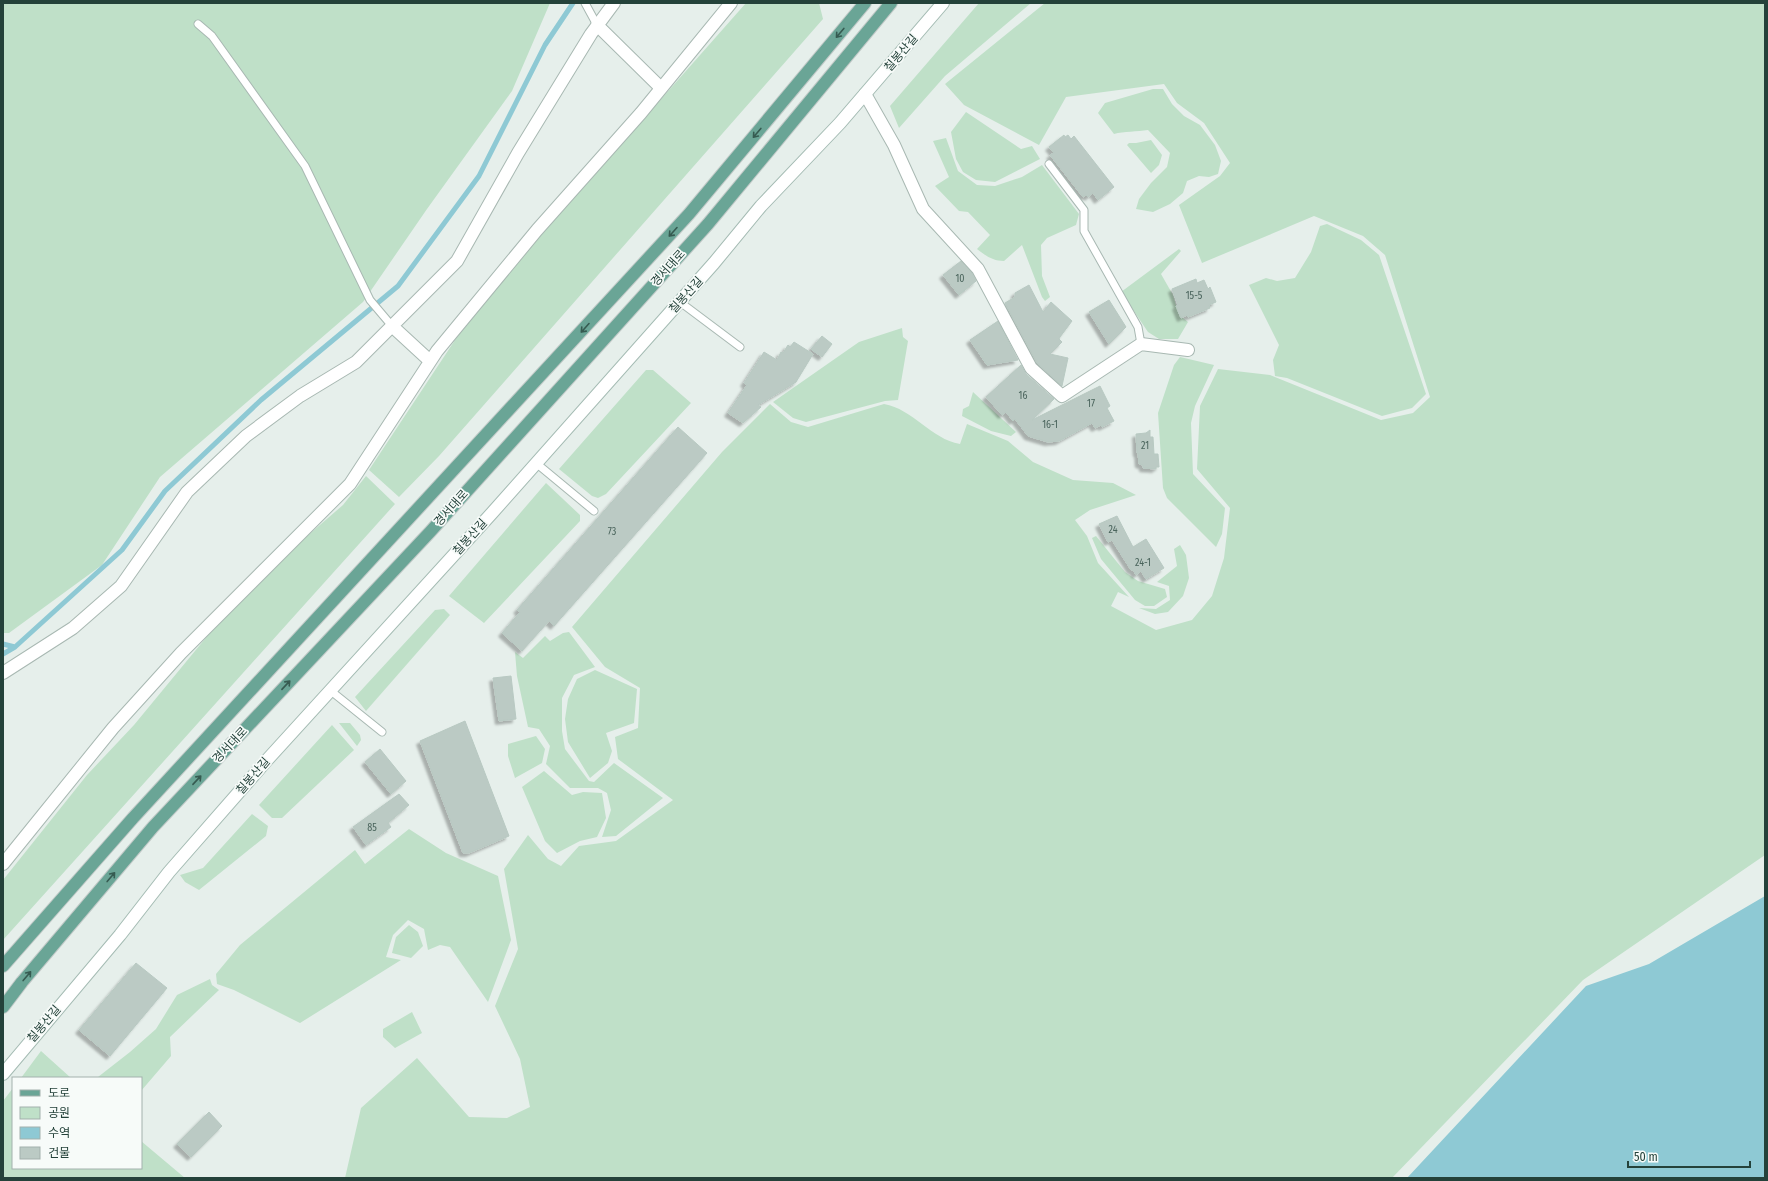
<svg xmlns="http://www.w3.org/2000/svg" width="1768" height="1181" font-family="'Fira Sans Condensed','Noto Sans KR',sans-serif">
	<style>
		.green { fill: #bfe0c8 }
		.water { fill: #8ec9d4 }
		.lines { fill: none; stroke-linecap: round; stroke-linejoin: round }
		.stream { stroke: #8ec9d4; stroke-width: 5 }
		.building { fill: #bbcac4; stroke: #b8c9c2; filter: url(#shadow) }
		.lane-casing { stroke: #a8b8b2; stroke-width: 9 }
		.street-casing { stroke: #a8b8b2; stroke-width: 14 }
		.secondary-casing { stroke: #a4bbb3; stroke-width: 14 }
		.primary-casing { stroke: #c2cac8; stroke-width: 14 }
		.lane { stroke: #fff; stroke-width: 7 }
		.street { stroke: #fff; stroke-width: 12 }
		.secondary { stroke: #fff; stroke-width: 12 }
		.primary { stroke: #6aa596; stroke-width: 12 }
		.oneway { stroke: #365b51 }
		.labels { text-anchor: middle; stroke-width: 3.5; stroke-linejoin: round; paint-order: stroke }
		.number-label { font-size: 10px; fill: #4a645c }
		.street-label { font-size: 12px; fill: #24423a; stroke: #f7fbf9 }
	</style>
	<defs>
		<filter id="shadow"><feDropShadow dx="-3.5" dy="3.5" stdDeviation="1" flood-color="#0004"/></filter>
	</defs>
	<rect width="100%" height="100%" fill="#e6efeb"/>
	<path class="green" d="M3,3h547l-38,88 -85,118 -64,93 -203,175 -58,88 -93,68h-6z
		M746,3h73l4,16 -384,437 -40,41 -30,-27 96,-145 53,-64z
		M979,3h52l-86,73 -46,52 -9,-22z
		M1045,3h720v852l-182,125 -191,198h-1047l16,-70 56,-50 52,59 38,1 23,-11 -10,-48 -25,-53 23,-57 -14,-80 24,-34 20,24 13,7 18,-20 37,-5 57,-41 -55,-41 -3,-22 23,-9 2,-40 -35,-21 -33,-40 150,-175 48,-48 21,18 17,5 76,-23c29,5 47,35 76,40l7,-20 41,17 25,21 40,18 40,3 23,12 -46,15 -15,10 12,16 11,27 31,34 -11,-5 -7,14 45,24 36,-10 20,-24 12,-38 6,-50 -33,-39 3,-63 18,-37 52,6 111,45 32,-7 17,-16 -45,-142 -22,-19 -49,-20 -112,47 -23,-58 41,-29 10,-13 -26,-40 -27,-20 -13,-19 -98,13 -27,48 -75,-40 -19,-21z
		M1153,89h10l9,15 12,12 16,9 15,20 6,16 -3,13 -9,3 -10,-1 -12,5 -4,12 -13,11 -17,8 -17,-3 3,-10 12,-16 16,-16 3,-14 -22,-23c-11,2 -24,1 -34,4l-16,-21 7,-10z
		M966,112l55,37 11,-3 8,13 -45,23 -19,-2 -13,-8 -7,-13 -5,-27z
		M946,138l12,33 19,14 18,1 27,-9 20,-12 37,49 -3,11 -29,13 -6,7 1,31 8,21 -5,4 -3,-4 -20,-52 -18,16c-11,0 -18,-5 -27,-12l13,-14 -22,-23 -9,-1 -24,-25 14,-9 -16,-36z
		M1151,140l11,15 -3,10 -8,8 -24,-28 2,-2h7z
		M1327,224l34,16 18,15 47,139 -14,14 -30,8 -95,-38 -12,-2 -2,-16 6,-15 -30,-60 17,-7 11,3 18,-3 16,-26 9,-26z
		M1179,249l2,2 -20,23 12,21 6,20 9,7 -10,17h-19l-11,-7 -27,-40z
		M902,328l1,9 5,4 -10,59 -13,1 -79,21 -13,-4 -20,-16 86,-60z
		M1180,357l34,8 -19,41 -4,17 2,51 32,34 -3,26 -6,13 -49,-49 -4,-10 -5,-75 16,-48z
		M646,370h7l38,33 -85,91 -8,4 -6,-2 -33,-27z
		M973,392l43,40 -5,4 -20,-5 -29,-15 1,-7 6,-3z
		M366,476l29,28 -392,436v-60l84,-105 47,-50 103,-125 69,-63 37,-32z
		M546,483l34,32v6l-96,102 -35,-27z
		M1096,536l29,36 13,9 27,8 2,8 -13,9h-9l-10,-6 -34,-41 -9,-21z
		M1180,545l6,10 3,23 -6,18 -15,16 -13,2 -16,-6 17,1 14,-9 -1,-14 -12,-4 20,-16 -3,-17z
		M444,609l6,6 -84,96 -11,-14 80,-87z
		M569,632l26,35 -21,8 -12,23v33l3,18 24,32 5,1 20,-19 49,35 -47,38 -14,1 9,-27 -4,-17 -9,-5h-28l-24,-24 4,-18 -11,-17 -11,-2 -11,-51 -2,-24 8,6 22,-22 5,5 13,-8z
		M595,670l42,19 -3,34 -28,10 6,18 -4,12 -18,15 -22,-36 -3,-23 3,-20 9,-20z
		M339,723h11l10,12 1,5 -4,6z
		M332,725l22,25 -72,68h-10l-13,-13z
		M536,736l9,13 -3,14 -27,15 -7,-22v-12z
		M544,771l28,24 11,-3 19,1 4,25 -9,19 -17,4 -23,12 -12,-12 -23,-54z
		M252,814l16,12 -2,10 -67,54 -14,-8 -5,-7 23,-7z
		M409,829l37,24 52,23 13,64 -23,62 -38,-55 -10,-2 -12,5 -4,-21 -16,-9 -15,15 -7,22 15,3 -101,63 -66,-33 -17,-6 -1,-10 24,-29 115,-95 10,14z
		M409,925l9,7 5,14 -12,12 -19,-5 4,-16z
		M210,979l2,6 7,5 -49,47 1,19 -30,35v-13h-41l-2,-1 32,-25 26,-23 21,-34z
		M412,1012l10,21 -27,15 -12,-11v-8z
		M41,1051l30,27h-50z
		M13,1088v80h128v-27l44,37h-182v-77z"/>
	<path class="water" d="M1765,896v282h-358l179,-192 63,-22z"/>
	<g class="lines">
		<path class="stream" d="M3,644l12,3
			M3,654l12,-7 107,-97 43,-59 96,-91 137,-114 81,-110 66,-131 28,-42"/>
	</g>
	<path class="building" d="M1064,135l1,2 3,-2 3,4 3,-3 40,51 -16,13 -5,-7 -5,4 -2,-2 -3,2 -33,-42 4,-2 -5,-6z
		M961,261l11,12 4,8 -17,14 -16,-20z
		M1196,279l1,4 7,-3 4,9 2,-2 6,15 -7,3 1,3 -22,9 -1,-2 -6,3 -5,-12 2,-1 -6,-16z
		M1029,285l14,27 8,-10 21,19 -12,16 -1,2 3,3 -12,12 18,4 -6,28 -25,-23 -32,-60 10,-6v-4z
		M1109,300l17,27 -17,17 -20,-32z
		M998,321l20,39 -31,5 -17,-25z
		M822,336l10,8 -10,13 -11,-8z
		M794,342l19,12 -17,28 -38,23 3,2 -18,16 -15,-10 19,-28 -3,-2 20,-31 13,8 4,-8 2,1 5,-8 2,2z
		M1021,365l5,9 28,25 -22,21 68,-34 10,20 -3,2 7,13 -12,6 -1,-2 -6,3 -3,-5 -33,18 -11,1 -20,-6 -13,-17 -2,2 -7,-9 -4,3 -16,-18z
		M678,427l29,26 -153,173 -5,-5 -27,30 -20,-18 18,-21 -3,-2z
		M1150,430v7h3l1,17h4l1,13h-3v2l-13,-1v-3l-4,-1 -1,-11h-1l-1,-19 10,-1z
		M1117,516l16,31 13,-8 18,29 -18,11 -5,-8 -5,4 -3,-5h-2l-19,-30 -4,2 -9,-18z
		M511,676l5,43 -17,2 -6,-43z
		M465,721l44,115 -40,17h-6l-43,-112z
		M380,749l26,32 -15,13 -26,-32z
		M399,794l10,11 -21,18 3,4 -25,18 -13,-18z
		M136,963l31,25 -57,68 -31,-26z
		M209,1112l13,14 -31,31 -14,-13z"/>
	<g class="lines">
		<g class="lane-casing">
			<path id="lane" d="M585,3l12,22
				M198,24l14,12 93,130 65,134 22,26
				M1049,164l35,46v21l54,96 3,17
				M680,302l60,45
				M536,463l58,48
				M331,691l51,41"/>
		</g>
		<g class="street-casing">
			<path id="street" d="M597,25l64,63
				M865,94l29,51 29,64 55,60 53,99 31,28 79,-52 47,6
				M392,326l38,35
				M3,673l70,-45 48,-42 66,-94 59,-56 54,-40 56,-34 101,-101 61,-108 73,-119 23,-31
				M3,864l110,-136 68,-75 169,-169 87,-133 100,-121 104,-117 90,-110"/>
		</g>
		<g class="secondary-casing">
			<path id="secondary" d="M3,1074l117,-139 49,-63 98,-112 225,-247 222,-250 47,-57 79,-83 103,-120"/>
		</g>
		<g class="primary-casing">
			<path id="primary" d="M3,966l130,-148 556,-604 176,-211
				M3,1007l19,-25 131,-155 277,-295 278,-308 183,-221"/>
		</g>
		<use href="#lane" class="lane"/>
		<use href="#street" class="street"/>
		<use href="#secondary" class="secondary"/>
		<use href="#primary" class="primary"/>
	</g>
	<defs><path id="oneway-shaft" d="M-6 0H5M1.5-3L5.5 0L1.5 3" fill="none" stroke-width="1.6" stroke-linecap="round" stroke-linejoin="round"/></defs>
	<g class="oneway">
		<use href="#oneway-shaft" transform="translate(840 33) rotate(130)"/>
		<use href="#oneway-shaft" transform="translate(757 133) rotate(130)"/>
		<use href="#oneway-shaft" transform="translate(673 232) rotate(132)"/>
		<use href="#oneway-shaft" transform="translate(585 328) rotate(132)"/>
		<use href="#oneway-shaft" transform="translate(286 685) rotate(-47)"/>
		<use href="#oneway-shaft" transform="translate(197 780) rotate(-47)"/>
		<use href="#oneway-shaft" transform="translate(111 877) rotate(-50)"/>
		<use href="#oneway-shaft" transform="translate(27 976) rotate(-50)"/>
	</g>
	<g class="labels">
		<g class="number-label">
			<text x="960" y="282">10</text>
			<text x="1194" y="299">15-5</text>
			<text x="1023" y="399">16</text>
			<text x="1091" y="407">17</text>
			<text x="1050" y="428">16-1</text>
			<text x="1145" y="449">21</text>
			<text x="1113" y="533">24</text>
			<text x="612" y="535">73</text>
			<text x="1143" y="566">24-1</text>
			<text x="372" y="831">85</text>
		</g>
		<g class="street-label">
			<text transform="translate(901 53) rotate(-50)" y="4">칠봉산길</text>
			<text transform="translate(668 268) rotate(-48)" y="4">경서대로</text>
			<text transform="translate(686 295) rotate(-48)" y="4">칠봉산길</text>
			<text transform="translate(451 508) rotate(-48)" y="4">경서대로</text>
			<text transform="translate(470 537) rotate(-48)" y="4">칠봉산길</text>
			<text transform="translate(230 745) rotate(-47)" y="4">경서대로</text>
			<text transform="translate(253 776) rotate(-49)" y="4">칠봉산길</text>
			<text transform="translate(44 1024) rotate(-50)" y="4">칠봉산길</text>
		</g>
	</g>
	<rect width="1768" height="1181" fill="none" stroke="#24423a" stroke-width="8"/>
	<rect x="12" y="1077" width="130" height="92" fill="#f7fbf9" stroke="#a3b1ad"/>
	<rect x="20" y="1090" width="20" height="6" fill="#6aa596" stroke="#a3b1ad"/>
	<text x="48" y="1097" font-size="12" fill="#24423a">도로</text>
	<rect x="20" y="1107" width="20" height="12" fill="#bfe0c8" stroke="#a3b1ad"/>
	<text x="48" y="1117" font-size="12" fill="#24423a">공원</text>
	<rect x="20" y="1127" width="20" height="12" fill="#8ec9d4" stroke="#a3b1ad"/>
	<text x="48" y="1137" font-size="12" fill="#24423a">수역</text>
	<rect x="20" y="1147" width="20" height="12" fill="#bbcac4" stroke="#a3b1ad"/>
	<text x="48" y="1157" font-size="12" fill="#24423a">건물</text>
	<path d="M1628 1161v6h122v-6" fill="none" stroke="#24423a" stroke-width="2"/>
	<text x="1634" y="1161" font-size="12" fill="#24423a" stroke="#f7fbf9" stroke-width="3" paint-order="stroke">50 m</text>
</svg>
